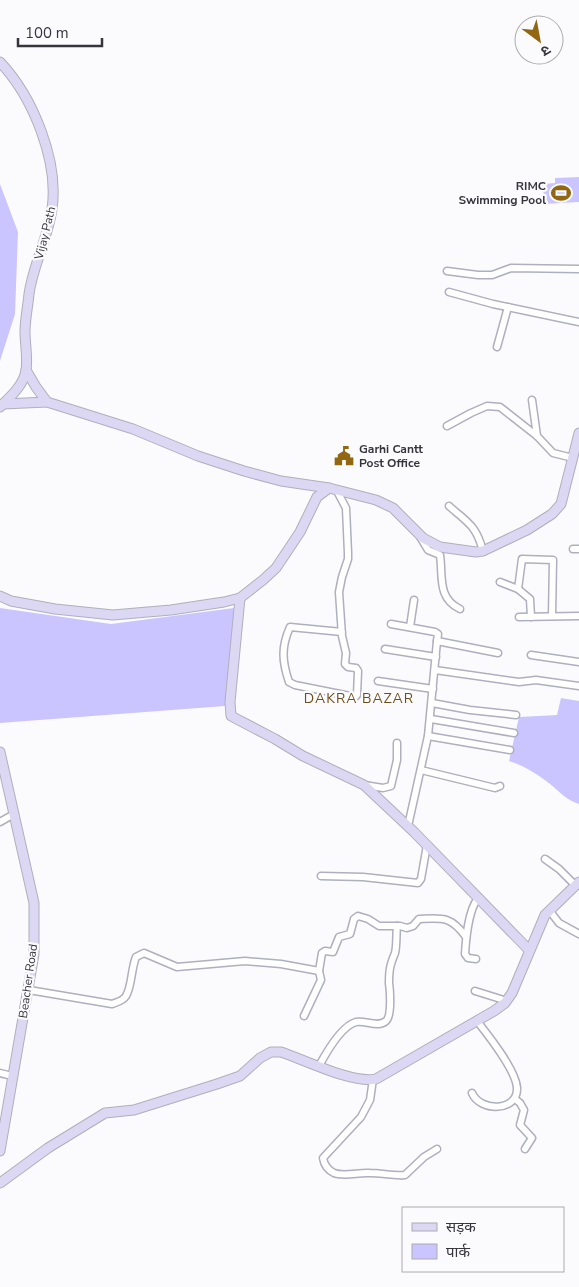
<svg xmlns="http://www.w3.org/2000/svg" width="579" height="1287" viewBox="0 0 579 1287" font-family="'Nunito Sans','Noto Sans Devanagari',sans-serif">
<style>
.green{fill:#cac5ff}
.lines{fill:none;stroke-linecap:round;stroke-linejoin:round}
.street-casing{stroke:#afafbd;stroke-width:9}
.secondary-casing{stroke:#afafbd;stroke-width:11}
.street{stroke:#fff;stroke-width:6}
.secondary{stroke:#dcd8f3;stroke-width:9}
.labels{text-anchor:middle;stroke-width:4.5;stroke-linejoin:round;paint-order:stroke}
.poi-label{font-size:12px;font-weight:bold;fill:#36353b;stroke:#fbfbfe;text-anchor:end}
.street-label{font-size:12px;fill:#36353b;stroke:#fbfbfe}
.neighbourhood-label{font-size:14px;letter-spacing:1px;fill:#6d4f19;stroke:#fbfbfe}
</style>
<rect width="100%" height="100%" fill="#fbfbfe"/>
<g class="green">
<path d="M579,177V202L544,204L543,184L555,183V178Z"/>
<path d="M0,184L18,232L15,314L0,361Z"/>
<path d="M0,608L111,624L234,608L225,706L0,723Z"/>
<path d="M561,698L579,701V804C566,800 560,792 550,784C537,774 525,766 509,761L519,717L557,715Z"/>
</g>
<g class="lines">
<defs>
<g id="street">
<path d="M447,271L478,275H492L511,268L579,269"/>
<path d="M449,292L493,304L579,322"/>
<path d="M497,347L508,307"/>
<path d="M532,400L537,436"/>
<path d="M447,426L471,413L487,406L500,407L537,436L553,453L573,458"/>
<path d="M337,491L346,508L348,553V559L342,577L339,592L342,636L346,653L345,664L348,667L356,668L358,671L357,695L355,697L295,685L289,682C282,661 281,647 290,627L342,632"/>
<path d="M449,506C468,523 476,525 483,551"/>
<path d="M419,535L428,550L440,555C443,576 437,598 460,609"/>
<path d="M573,549H579"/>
<path d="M500,582L518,589"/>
<path d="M519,617L579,616"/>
<path d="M531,617L530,599L518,589L522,559L553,560L552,616"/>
<path d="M391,624L435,632L438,634L437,641"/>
<path d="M410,627L414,600"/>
<path d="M385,649L436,657"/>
<path d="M531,655L579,662"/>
<path d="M435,670L519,682L536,680L579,686"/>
<path d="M378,681L433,689"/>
<path d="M432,703L470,710L516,715"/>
<path d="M431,719L514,733"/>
<path d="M428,736L510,750"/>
<path d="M421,770L495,788L500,786"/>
<path d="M364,785L383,788L391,786L397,760V743"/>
<path d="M0,822L14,814"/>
<path d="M408,826L428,736L437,641L498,653"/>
<path d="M545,859L559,869L575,885"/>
<path d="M321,876L363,877L418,883L421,879L427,845"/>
<path d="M549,910L559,923L579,934"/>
<path d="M476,959L468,958L465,954C466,938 468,911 478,898"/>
<path d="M29,990L112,1004C117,1002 123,1001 126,996C132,986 131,969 136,957L144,953L177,967L245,961L281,964L319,971L322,953L325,951L333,952L339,937L350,934L354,919L358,916L368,919L379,926H400L407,928L413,926L419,919C443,918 451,916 466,937"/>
<path d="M475,991L507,1001"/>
<path d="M304,1016L321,980L319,971"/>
<path d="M319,1066C326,1053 341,1026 356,1022C365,1020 378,1028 386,1021C392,1016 390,990 389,983C389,970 390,965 395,953C397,945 396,934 397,926"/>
<path d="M0,1073L12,1076"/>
<path d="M373,1079L370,1100L361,1117L323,1158C324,1164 328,1170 334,1173C344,1177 359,1172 370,1173C382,1173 393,1176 405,1175L424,1157L437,1149"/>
<path d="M472,1093C480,1112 518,1112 517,1088C516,1070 488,1035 477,1021"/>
<path d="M515,1099L520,1103L524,1110L520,1125L532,1138L525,1149"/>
</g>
<g id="secondary">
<path d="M0,62C33,97 59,161 52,209C48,238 33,265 29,294C28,306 25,319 25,332C25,344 28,358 26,370C24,385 10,397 0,407"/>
<path d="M26,370L36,387L47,402L133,429L198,456L244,471L281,481L329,488L376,500L393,508L423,538L440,547L476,552L483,551L527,530L552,514L561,504L579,433"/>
<path d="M3,404L47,402"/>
<path d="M0,596L11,601L55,609L113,615L171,610L224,602L240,598L263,580L276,568L300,532L317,497L329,488"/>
<path d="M240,598L230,702L231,716L275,739L303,756L364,785L414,832L529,950"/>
<path d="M0,752L34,903V954L0,1151"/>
<path d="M0,1183L48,1148L105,1113L134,1110L217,1084L240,1076L260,1058L271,1052H281C305,1060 353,1084 376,1079L494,1011L505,1003L512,993L545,915L579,882"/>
</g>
</defs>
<use href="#street" class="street-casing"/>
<use href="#secondary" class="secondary-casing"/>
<use href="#street" class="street"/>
<use href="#secondary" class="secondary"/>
</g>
<defs>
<symbol id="stadium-bare" viewBox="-9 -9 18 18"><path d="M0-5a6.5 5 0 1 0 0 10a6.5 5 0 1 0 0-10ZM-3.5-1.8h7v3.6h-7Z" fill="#926711" stroke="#fbfbfe" stroke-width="2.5" paint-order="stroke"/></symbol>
<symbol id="civic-bare" viewBox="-9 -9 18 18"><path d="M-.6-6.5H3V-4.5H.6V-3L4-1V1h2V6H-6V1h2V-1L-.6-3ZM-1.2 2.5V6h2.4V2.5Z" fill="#926711" stroke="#fbfbfe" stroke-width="2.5" paint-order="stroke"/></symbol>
</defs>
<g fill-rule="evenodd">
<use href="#stadium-bare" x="547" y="179" width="28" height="28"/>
<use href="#civic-bare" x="330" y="442" width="28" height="28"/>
</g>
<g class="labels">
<g class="poi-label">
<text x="546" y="190">RIMC<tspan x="546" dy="14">Swimming Pool</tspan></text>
<text x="359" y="453" text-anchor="start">Garhi Cantt<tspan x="359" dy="14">Post Office</tspan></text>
</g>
<g class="street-label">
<text transform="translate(45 233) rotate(-76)" y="4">Vijay Path</text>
<text transform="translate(28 981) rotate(-82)" y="4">Beacher Road</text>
</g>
<g class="neighbourhood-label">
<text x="359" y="703">DAKRA BAZAR</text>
</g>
</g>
<rect x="402" y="1207" width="162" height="65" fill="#fbfbfe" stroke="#acacb0"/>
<rect x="412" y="1223" width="25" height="8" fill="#dcd8f3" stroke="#acacb0"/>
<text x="446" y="1232" font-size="15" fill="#36353b">सड़क</text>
<rect x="412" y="1244" width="25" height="15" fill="#cac5ff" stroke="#acacb0"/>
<text x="446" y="1257" font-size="15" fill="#36353b">पार्क</text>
<g transform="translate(539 40) rotate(148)"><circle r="24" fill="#fbfbfe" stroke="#acacb0"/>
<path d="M0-4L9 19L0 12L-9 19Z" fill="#926711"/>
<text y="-8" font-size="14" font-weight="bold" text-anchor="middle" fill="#36353b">उ</text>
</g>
<path d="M18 38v8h84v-8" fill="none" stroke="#36353b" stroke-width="2.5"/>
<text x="25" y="38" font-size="15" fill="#36353b" stroke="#fbfbfe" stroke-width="4" paint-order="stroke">100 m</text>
</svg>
